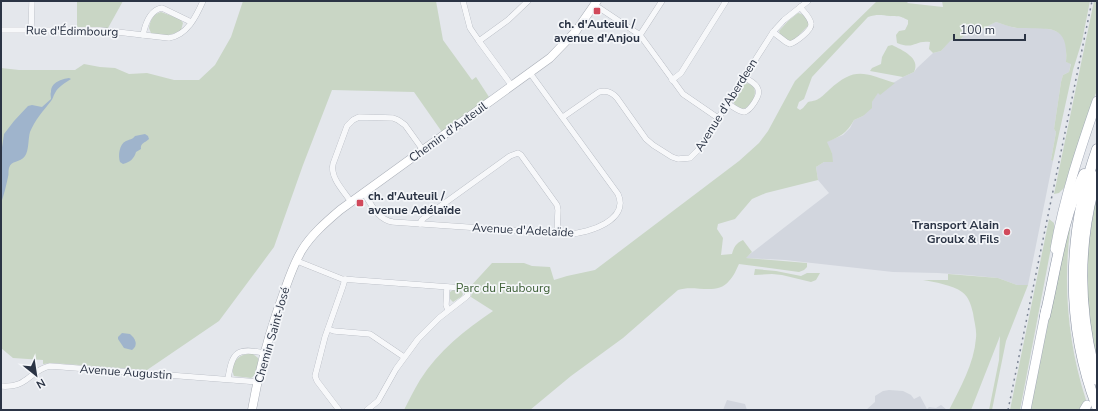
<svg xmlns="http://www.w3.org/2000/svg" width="1098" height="411" viewBox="0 0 1098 411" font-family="'Nunito Sans',sans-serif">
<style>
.built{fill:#d2d6de}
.green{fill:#c9d6c5}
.water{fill:#9fb4cc}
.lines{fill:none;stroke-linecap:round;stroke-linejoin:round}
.street-casing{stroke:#a9aeb7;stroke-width:6}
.secondary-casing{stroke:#a9aeb7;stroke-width:9}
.primary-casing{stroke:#a3abb8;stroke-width:10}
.highway-casing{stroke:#8b94a3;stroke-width:11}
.street{stroke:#f7f8fa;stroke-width:5.5}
.secondary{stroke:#fff;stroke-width:8}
.primary{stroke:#fff;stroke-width:9}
.highway{stroke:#fff;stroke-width:10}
.rail{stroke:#7d8696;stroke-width:1.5;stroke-dasharray:2 4;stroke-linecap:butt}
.poi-dot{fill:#d1495b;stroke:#f4f6f9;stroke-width:1.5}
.labels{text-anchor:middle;stroke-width:3.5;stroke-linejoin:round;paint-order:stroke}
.poi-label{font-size:12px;font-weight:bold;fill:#2b3445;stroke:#f4f6f9}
.street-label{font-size:12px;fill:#2b3445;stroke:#f4f6f9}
.park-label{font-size:12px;fill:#3f6138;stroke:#f4f6f9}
</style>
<rect width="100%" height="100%" fill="#e4e7ec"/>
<g class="built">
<path d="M996,22L1015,28H1044L1053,30L1062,34L1066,43V62L1071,63L1069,72L1063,75L1061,82L1054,129L1056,132L1051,160L1053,161L1028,285H1017L998,278L967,275L938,273L893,272L785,260L745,258L829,193L818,180L816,167L824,162L832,153L826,142L843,135L850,128L854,120L863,116L878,92L903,77L914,72L917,68L933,53L941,51L950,40L959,41L966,33L982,29Z"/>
<path d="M889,390L903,391L911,395L914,399L920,396L927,409L929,407L936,408L941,405L947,410H866L875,402V396L883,391Z"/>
<path d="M727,400L745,404L747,410H723Z"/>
</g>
<g class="green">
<path d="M77,1H123L108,28L77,27Z"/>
<path d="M243,1H436L443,40L472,80L476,77L489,97L442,132L414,92L332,90L303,165L274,247L219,321L147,370L52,363L43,364V360L13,358L1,348V68L19,70H75L84,64L100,67L115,68L129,74L147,73L174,80H199L215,65L231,37Z"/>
<path d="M877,1H909L907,3L943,7L942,1H1090L1082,41L1073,70L1053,161L1051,160L1056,132L1054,129L1061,82L1063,75L1069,72L1071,64L1066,62C1069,21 1047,30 1017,28C1010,27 1003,24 996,22L982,29L966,33L959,41L951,40L941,51L933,53L929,49L930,42C914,40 915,50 897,43L896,35L899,31L905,30L908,24V20C898,15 900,17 890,16C881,15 877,14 868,17L812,77L804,99L799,102L797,108L800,110L803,108L808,102C820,100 820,98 829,90C855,66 864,73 895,83L880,95L878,93L872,102V108L863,116L854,120C846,134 841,136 827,142L832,153L833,162H824L816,167L818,180L766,193L752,199L735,219L718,224L717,229L723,238L721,255L732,254C734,247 736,243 743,240L752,252L746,258L807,263V267L804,270L799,272L739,264C736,270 734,276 729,281C717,296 694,284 678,290L623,338L571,376L530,410H404C409,400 414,390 420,380C438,351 465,330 493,311L471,297L472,292L470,287L492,263H524L532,266L550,267L554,280L567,276L595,270L739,161L759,143L768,131L795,81Z"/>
<path d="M1094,1H1097V90L1064,188L1059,193L1054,194Z"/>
<path d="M161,12L180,19L183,23L181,30C172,36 161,37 151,33L149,28C150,21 153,14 161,12Z"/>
<path d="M798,13C804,14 808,20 809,25L794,40C788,43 780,37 779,31L788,21Z"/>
<path d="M892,45C902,50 921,58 914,72L903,77L870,71L872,68L881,64L882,57L888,46Z"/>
<path d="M745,83C763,84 753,108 742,109L735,105L733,101L742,86Z"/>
<path d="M1097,195V355C1094,351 1093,342 1092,335C1083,289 1087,241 1097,195Z"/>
<path d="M1049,219L1054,223V232L1020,410H1010Z"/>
<path d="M1068,229L1070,230C1063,287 1068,344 1086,400L1080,410H1029Z"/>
<path d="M755,269L776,271L801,276L807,273H820L816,280L811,282L782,275L772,274L754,275Z"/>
<path d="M948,274L998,278L1017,285H1028L1006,341L992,410H989L999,360L1000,336L971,410H949C960,388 974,364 976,338C977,330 974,321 973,313C971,305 969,297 962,292C953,285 934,282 923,280H948Z"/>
<path d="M453,290L461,291L463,294L462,296L453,302L450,299V292Z"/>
<path d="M248,354H253L258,358C259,364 257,375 251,378L234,376C229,365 237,355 248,354Z"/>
</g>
<g class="water">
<path d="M69,78L71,79C65,83 58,87 55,93C53,96 53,99 51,101C43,111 35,120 30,132C28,139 29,150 25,156C20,163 11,160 9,168C8,171 9,174 8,177C6,186 4,195 1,203V154L4,134L14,121L28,106L32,105L42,107L51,99C51,96 50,94 51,92C51,82 62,79 69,78Z"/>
<path d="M145,134L148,136L149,139C145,143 140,143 141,149L136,152C134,159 130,162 123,164L120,162C118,156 119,144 126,141C130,139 132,140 135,136Z"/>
<path d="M122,333L130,334C135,338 139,345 132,350L124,348L118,339V337Z"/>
</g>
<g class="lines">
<defs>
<g id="street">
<path d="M463,1L470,28L479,41L508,20L528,1"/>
<path d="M595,5L640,35L683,94L718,118"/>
<path d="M1,30H100L169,38C187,35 196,17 203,1"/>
<path d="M31,30L32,1"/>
<path d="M773,32L786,42L790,44C796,42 812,30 811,24C811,18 803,11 800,7"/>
<path d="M143,35C145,25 150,10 162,8L191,22"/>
<path d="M640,35L662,1"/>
<path d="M479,41L512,86"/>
<path d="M672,80L681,73L726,1"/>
<path d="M727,103C732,106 739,112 744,112C750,111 761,95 758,89C756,83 748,80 744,77"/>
<path d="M563,117L599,92C606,90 612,92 617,98L646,139L653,145L672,157L678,159L690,158L698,150L773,32L784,20L808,1"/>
<path d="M364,193C371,204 378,220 393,222L569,234C589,233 630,220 618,194L530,73"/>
<path d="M351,202C344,191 330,178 333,164L347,126L353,120L359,117L393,118L398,120L405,125L423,150"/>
<path d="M420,224L421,221L424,218L510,156L518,153L521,155L557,205L558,210L557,234"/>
<path d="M297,261L342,279L463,288L467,290L468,295L466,297L439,318L418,339L396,369L378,401L367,410"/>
<path d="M447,287L446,305L448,310"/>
<path d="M328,329L334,331L370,334L404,357"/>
<path d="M228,379C232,352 237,347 264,353"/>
<path d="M1,386C29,388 28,371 50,366L258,382"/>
<path d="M339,410L317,381L315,376L325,337L343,286L345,279"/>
</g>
<path id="secondary" d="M252,410C259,370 270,330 284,292C289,278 294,263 302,250C311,235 326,222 340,210L550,58L576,31L597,1"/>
<g id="primary">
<path d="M1055,249C1064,198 1080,150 1097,101"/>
<path d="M1026,410L1046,309"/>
<path d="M1084,410L1087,405"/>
</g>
<g id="highway">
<path d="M1097,149C1067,233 1065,323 1097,407"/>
<path d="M1097,176C1077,243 1078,312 1097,380"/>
<path d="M1045,316C1056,269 1062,218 1084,174"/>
</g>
</defs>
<use href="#street" class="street-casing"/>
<use href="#secondary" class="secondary-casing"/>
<use href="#primary" class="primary-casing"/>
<use href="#highway" class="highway-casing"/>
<use href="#street" class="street"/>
<use href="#secondary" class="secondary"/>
<use href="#primary" class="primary"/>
<use href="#highway" class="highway"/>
<path class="rail" d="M1008,410L1092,1"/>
</g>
<g class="poi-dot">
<rect x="593" y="7" width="8" height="8" rx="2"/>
<rect x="356" y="199" width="8" height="8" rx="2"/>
<circle cx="1007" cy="232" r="4"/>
</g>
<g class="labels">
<g class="poi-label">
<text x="597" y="28">ch. d'Auteuil /<tspan x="597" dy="14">avenue d'Anjou</tspan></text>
<text x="368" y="200" text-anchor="start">ch. d'Auteuil /<tspan x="368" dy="14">avenue Adélaïde</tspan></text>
<text x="999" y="229" text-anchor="end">Transport Alain<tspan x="999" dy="14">Groulx &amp; Fils</tspan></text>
</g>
<g class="street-label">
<text transform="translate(72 31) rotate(1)" y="4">Rue d'Édimbourg</text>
<text transform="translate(726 105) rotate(-58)" y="4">Avenue d'Aberdeen</text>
<text transform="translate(448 132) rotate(-36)" y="4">Chemin d'Auteuil</text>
<text transform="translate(523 230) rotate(3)" y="4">Avenue d'Adelaïde</text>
<text transform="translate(272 335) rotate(-74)" y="4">Chemin Saint-José</text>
<text transform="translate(126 372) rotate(4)" y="4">Avenue Augustin</text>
</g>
<g class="park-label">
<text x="503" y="292">Parc du Faubourg</text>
</g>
</g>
<rect width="1098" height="411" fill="none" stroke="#2b3445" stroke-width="4"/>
<g transform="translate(36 375) rotate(150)" stroke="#f4f6f9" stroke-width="3" paint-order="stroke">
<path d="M0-3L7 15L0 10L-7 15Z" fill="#2b3445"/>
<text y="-6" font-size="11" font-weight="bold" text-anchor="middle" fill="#2b3445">N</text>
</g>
<path d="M954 34v6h71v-6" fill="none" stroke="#2b3445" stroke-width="2"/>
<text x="960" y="34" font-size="12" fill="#2b3445" stroke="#f4f6f9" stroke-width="3" paint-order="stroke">100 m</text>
</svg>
